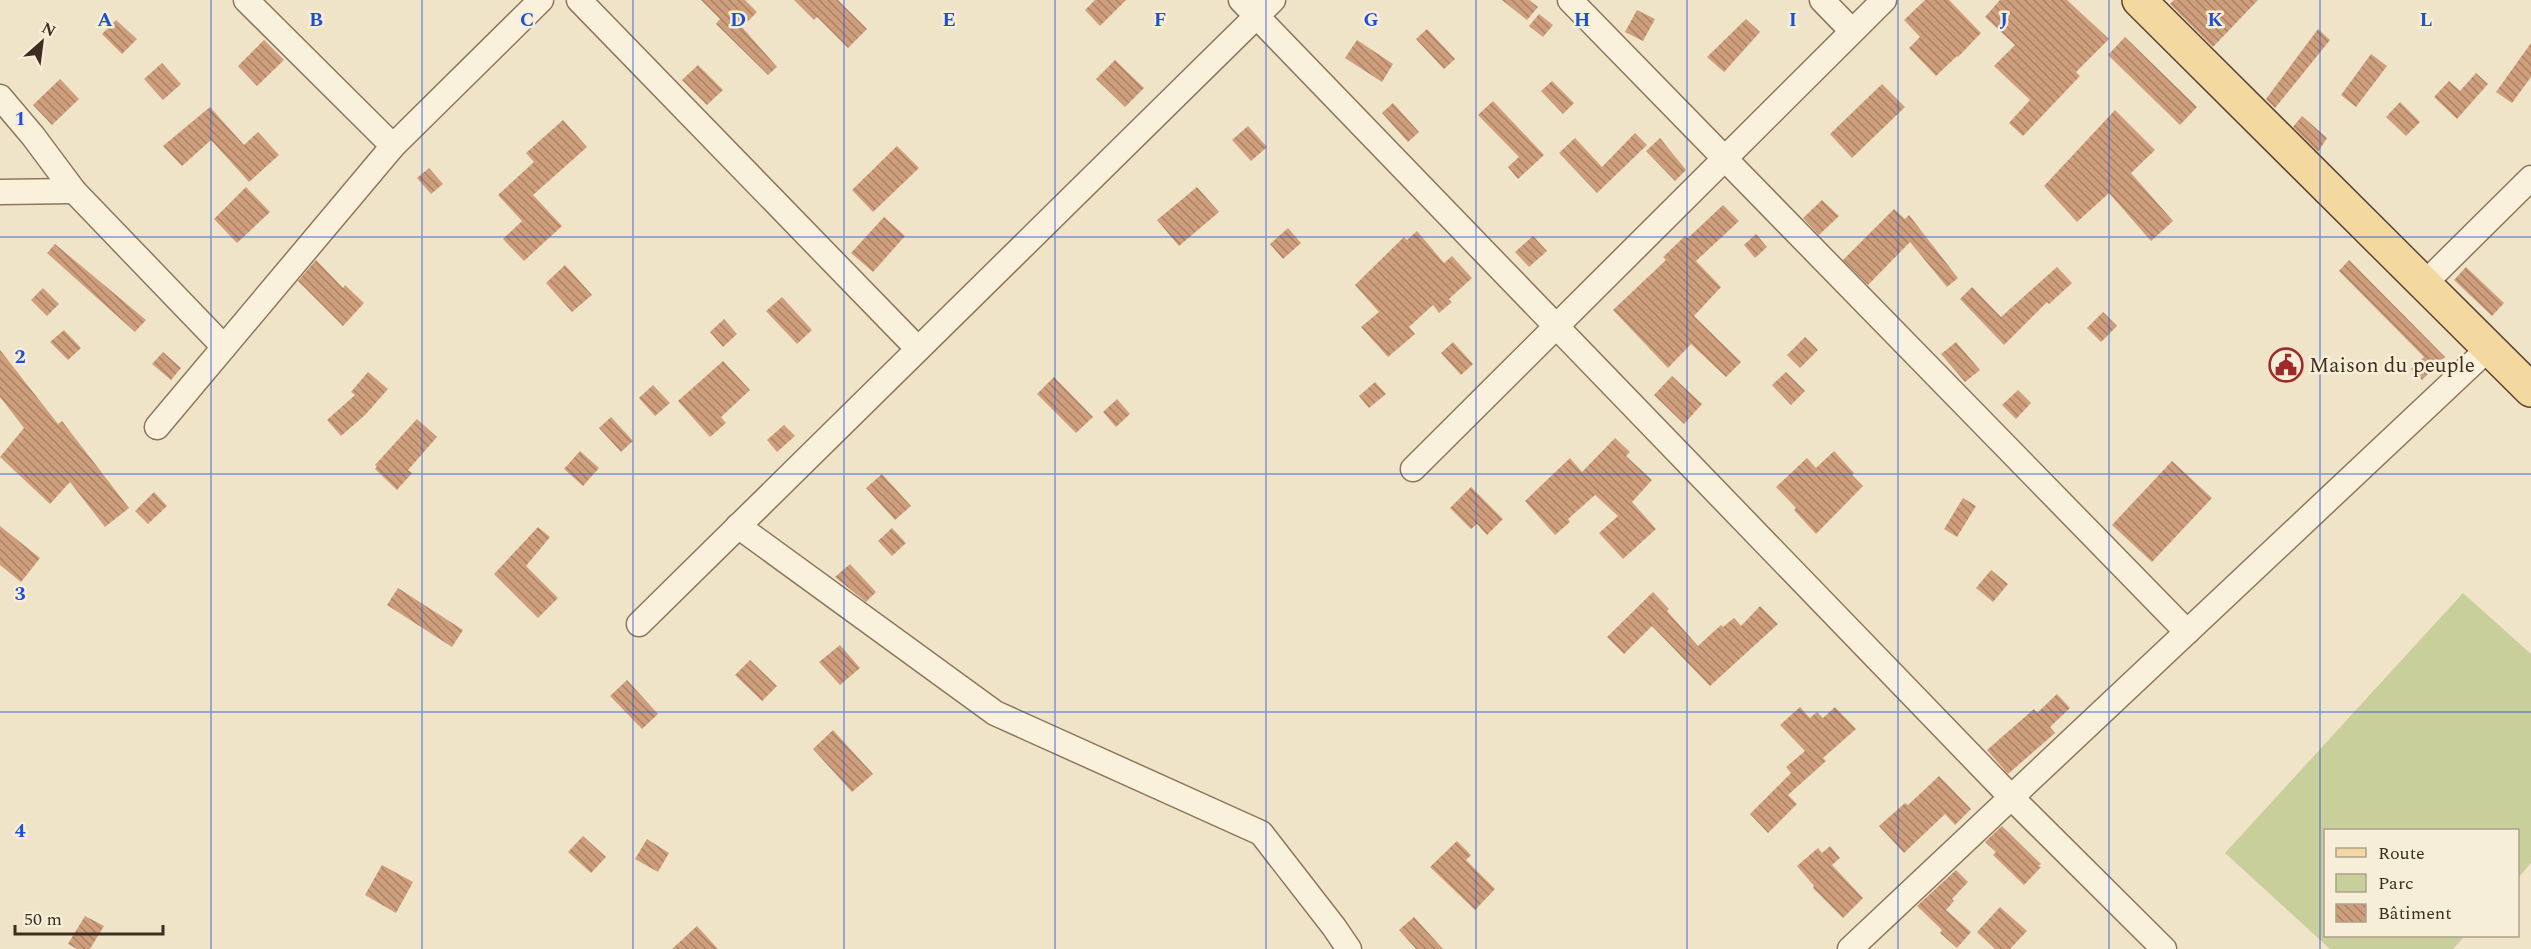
<svg xmlns="http://www.w3.org/2000/svg" width="2531" height="949" viewBox="0 0 2531 949" font-family="Spectral,serif">
<style>
.park{fill:#c9cf9b}
.building{fill:url(#building-back-hatch)}
.lines{fill:none;stroke-linecap:round;stroke-linejoin:round}
.street-casing{stroke:#8d765c;stroke-width:27}
.primary-casing{stroke:#5b4430;stroke-width:36}
.street{stroke:#faf1dc;stroke-width:24}
.primary{stroke:#f3d9a0;stroke-width:33}
.grid{fill:none;stroke:#1d4ed8;stroke-width:1.5;stroke-opacity:0.55}
.labels{text-anchor:middle;stroke-width:5;stroke-linejoin:round;paint-order:stroke}
.poi-label{font-size:21px;fill:#3d2e20;stroke:#f7eed8;text-anchor:start}
.grid-label{font-size:20px;text-anchor:middle;font-weight:bold;fill:#1d4ed8;stroke:#f7eed8;stroke-width:5;stroke-linejoin:round;paint-order:stroke}
</style>
<defs>
<pattern id="building-back-hatch" width="6" height="6" patternUnits="userSpaceOnUse" patternTransform="scale(1.5)"><rect width="6" height="6" fill="#cf9f7d"/><path d="M-1 5l2 2M0 0l6 6M5-1l2 2" fill="none" stroke="#a98266"/></pattern>
</defs>
<rect width="100%" height="100%" fill="#f0e4c8"/>
<path class="park" d="M2463,593L2531,654V863L2518,878V830H2326V936H2465L2453,949H2330L2225,853Z"/>
<g class="building">
<path d="M701,0H745L757,12L742,27L777,67L768,75L716,24L720,19Z"/>
<path d="M794,0H838L867,29L848,48L817,17L814,20Z"/>
<path d="M1095,0H1126L1100,26L1085,10Z"/>
<path d="M1502,0H1529L1538,7L1527,20Z"/>
<path d="M1925,0H1949L1981,33L1958,57L1957,56L1936,76L1909,48L1920,37L1904,20Z"/>
<path d="M2000,0H2067L2109,39L2076,72L2080,76L2023,136L2009,123L2030,100L1994,66L2015,45L1985,17Z"/>
<path d="M2174,0H2258L2213,47L2170,4Z"/>
<path d="M1637,10L1655,19L1643,41L1625,32Z"/>
<path d="M1539,14L1553,25L1543,37L1529,26Z"/>
<path d="M1746,19L1760,32L1724,72L1707,57Z"/>
<path d="M116,20L137,39L122,54L102,34Z"/>
<path d="M1427,29L1455,59L1444,69L1416,39Z"/>
<path d="M2318,29L2330,40L2275,108L2266,99Z"/>
<path d="M2125,37L2197,107L2180,125L2108,55Z"/>
<path d="M264,40L284,60L257,86L238,66Z"/>
<path d="M1357,40L1393,64L1382,82L1345,58Z"/>
<path d="M2531,43V77L2512,103L2496,92Z"/>
<path d="M2371,54L2387,66L2356,107L2341,95Z"/>
<path d="M1115,60L1144,88L1125,107L1096,79Z"/>
<path d="M162,63L181,84L163,100L144,79Z"/>
<path d="M698,65L723,90L707,105L682,80Z"/>
<path d="M2476,73L2488,84L2457,119L2434,97L2449,81L2460,91Z"/>
<path d="M60,79L79,99L52,125L33,105Z"/>
<path d="M1552,81L1574,103L1563,114L1541,91Z"/>
<path d="M1882,84L1905,107L1852,158L1830,134Z"/>
<path d="M1493,101L1544,155L1518,179L1508,167L1519,157L1478,115Z"/>
<path d="M2400,102L2420,122L2406,136L2386,117Z"/>
<path d="M1393,103L1419,132L1408,142L1382,113Z"/>
<path d="M210,107L244,145L258,132L279,155L249,182L211,140L182,166L163,146Z"/>
<path d="M2115,110L2155,150L2131,173L2173,221L2151,241L2109,193L2077,222L2044,186Z"/>
<path d="M2302,116L2327,138L2318,152L2293,127Z"/>
<path d="M563,120L587,147L533,195L562,226L524,261L503,239L522,221L498,195L534,162L526,153Z"/>
<path d="M1248,126L1267,147L1251,161L1232,140Z"/>
<path d="M1635,133L1647,145L1597,193L1559,153L1575,138L1602,167Z"/>
<path d="M1660,138L1686,170L1675,181L1646,151Z"/>
<path d="M897,146L919,168L873,212L852,190Z"/>
<path d="M429,168L443,184L431,194L417,178Z"/>
<path d="M246,187L270,212L237,243L214,219Z"/>
<path d="M1197,187L1219,212L1179,246L1157,220Z"/>
<path d="M1822,200L1839,216L1819,235L1803,218Z"/>
<path d="M1723,205L1739,221L1696,261L1721,287L1694,316L1741,362L1726,377L1691,344L1668,368L1613,310L1666,260L1663,257L1685,236L1688,238Z"/>
<path d="M1894,209L1905,219L1909,215L1958,278L1947,287L1910,242L1868,285L1843,260Z"/>
<path d="M884,217L905,236L873,272L851,253Z"/>
<path d="M1288,228L1301,243L1283,259L1270,244Z"/>
<path d="M1417,231L1444,263L1452,256L1472,278L1449,299L1452,302L1439,313L1433,305L1409,327L1415,334L1388,357L1361,327L1379,312L1355,285L1404,237L1407,240Z"/>
<path d="M1756,234L1767,247L1755,258L1744,245Z"/>
<path d="M1533,236L1547,251L1529,267L1515,252Z"/>
<path d="M55,244L146,320L135,332L47,253Z"/>
<path d="M316,260L343,288L345,285L364,303L343,326L298,281Z"/>
<path d="M2349,260L2445,357L2422,380L2411,369L2424,357L2339,271Z"/>
<path d="M565,265L592,295L572,312L546,283Z"/>
<path d="M2057,267L2072,283L2049,304L2047,302L2004,345L1960,299L1972,287L2001,317Z"/>
<path d="M2466,267L2504,303L2492,316L2454,280Z"/>
<path d="M43,288L59,304L47,316L31,300Z"/>
<path d="M782,297L812,330L797,344L766,311Z"/>
<path d="M2103,312L2117,326L2101,342L2087,328Z"/>
<path d="M724,319L737,334L723,347L710,332Z"/>
<path d="M64,330L81,348L68,360L50,342Z"/>
<path d="M1805,337L1818,350L1800,368L1787,355Z"/>
<path d="M1453,342L1473,364L1461,375L1441,353Z"/>
<path d="M1956,342L1980,370L1965,382L1941,354Z"/>
<path d="M0,350L58,424L62,421L129,508L105,527L70,482L50,504L0,457L24,428L0,397Z"/>
<path d="M163,352L181,368L171,380L152,364Z"/>
<path d="M723,361L750,390L721,417L726,423L710,437L678,401Z"/>
<path d="M368,372L388,389L365,415L341,436L327,420L355,395L351,392Z"/>
<path d="M1786,372L1805,391L1791,405L1772,385Z"/>
<path d="M1672,376L1702,404L1684,424L1654,395Z"/>
<path d="M1054,377L1093,417L1076,433L1037,394Z"/>
<path d="M1375,382L1386,394L1369,408L1359,396Z"/>
<path d="M653,385L670,403L655,416L639,398Z"/>
<path d="M2018,390L2031,403L2016,419L2002,405Z"/>
<path d="M1117,399L1130,414L1116,427L1103,412Z"/>
<path d="M611,417L633,441L621,452L599,428Z"/>
<path d="M417,419L437,437L408,470L412,473L397,490L375,469L377,466L375,465Z"/>
<path d="M784,425L795,436L777,452L767,440Z"/>
<path d="M1615,438L1630,452L1626,456L1652,480L1632,502L1656,529L1623,559L1599,533L1618,516L1595,495L1568,519L1570,522L1555,535L1525,501L1570,458L1582,472Z"/>
<path d="M580,451L599,468L583,486L564,469Z"/>
<path d="M1834,451L1854,473L1852,475L1863,486L1816,534L1794,510L1796,508L1776,487L1807,458L1816,468Z"/>
<path d="M2172,461L2212,498L2152,562L2112,525Z"/>
<path d="M882,474L911,506L895,520L866,488Z"/>
<path d="M1471,487L1503,519L1487,535L1477,524L1471,529L1450,508Z"/>
<path d="M154,492L167,506L148,524L135,511Z"/>
<path d="M1963,498L1976,506L1957,537L1944,529Z"/>
<path d="M0,526L40,558L21,582L0,565Z"/>
<path d="M538,527L550,537L526,566L558,598L538,618L494,574Z"/>
<path d="M892,528L906,543L892,556L878,541Z"/>
<path d="M850,564L876,592L866,602L835,577Z"/>
<path d="M1991,570L2008,584L1993,602L1976,588Z"/>
<path d="M398,588L463,630L452,647L387,605Z"/>
<path d="M1653,592L1669,609L1667,611L1698,646L1721,625L1723,627L1734,618L1741,626L1760,606L1778,624L1710,686L1652,626L1624,654L1607,637Z"/>
<path d="M840,645L860,668L840,685L819,662Z"/>
<path d="M750,660L777,686L762,701L735,675Z"/>
<path d="M627,680L658,714L642,729L610,696Z"/>
<path d="M2057,694L2070,708L2050,727L2055,733L2008,774L1987,750L2034,709L2037,713Z"/>
<path d="M1800,707L1810,718L1817,712L1823,718L1835,707L1856,729L1823,758L1826,761L1788,795L1797,804L1768,833L1750,814L1791,773L1786,767L1805,751L1780,725Z"/>
<path d="M833,730L873,774L852,792L813,749Z"/>
<path d="M1939,776L1971,809L1955,825L1945,814L1904,853L1879,826L1905,803L1908,805Z"/>
<path d="M2002,826L2041,864L2038,866L2041,867L2024,885L1993,855L1996,852L1985,842Z"/>
<path d="M583,836L606,857L591,873L568,852Z"/>
<path d="M647,839L669,853L658,872L635,859Z"/>
<path d="M1457,841L1471,855L1466,860L1495,889L1475,910L1430,867Z"/>
<path d="M1830,846L1840,858L1832,865L1863,898L1843,918L1813,888L1814,886L1797,866L1818,848L1822,853Z"/>
<path d="M382,865L413,882L396,913L365,895Z"/>
<path d="M1956,870L1968,882L1952,899L1954,901L1946,910L1971,932L1957,948L1940,933L1942,930L1917,906Z"/>
<path d="M2000,907L2027,931L2010,949H1995L1977,932Z"/>
<path d="M85,916L104,926L90,949H77L68,944Z"/>
<path d="M1414,917L1443,949H1416L1399,930Z"/>
<path d="M697,926L718,949H672Z"/>
</g>
<g class="lines">
<defs>
<g id="street">
<path d="M246,0L393,146"/>
<path d="M579,0L918,349"/>
<path d="M1241,0L2011,797L2164,949"/>
<path d="M1570,0L2187,632"/>
<path d="M1822,0L1852,31"/>
<path d="M0,97L33,136L74,191L224,347"/>
<path d="M0,192L74,191"/>
<path d="M2424,284L2531,178"/>
<path d="M157,427L393,146L541,0"/>
<path d="M1413,469L1884,0"/>
<path d="M738,526L995,713L1261,833L1334,927L1349,949"/>
<path d="M639,624L1273,0"/>
<path d="M1850,949L2489,348"/>
</g>
<path id="primary" d="M2139,0L2531,390"/>
</defs>
<use href="#street" class="street-casing"/>
<use href="#primary" class="primary-casing"/>
<use href="#street" class="street"/>
<use href="#primary" class="primary"/>
</g>
<path class="grid" d="M211,0V949M422,0V949M633,0V949M844,0V949M1055,0V949M1266,0V949M1476,0V949M1687,0V949M1898,0V949M2109,0V949M2320,0V949M0,237H2531M0,474H2531M0,712H2531"/>
<defs>
<symbol id="civic-ring" viewBox="-11 -11 22 22"><circle r="9.5" fill="#f7eed8" stroke="#9e2a2b" stroke-width="1.5"/><path d="M-.6-6.5H3V-4.5H.6V-3L4-1V1h2V6H-6V1h2V-1L-.6-3ZM-1.2 2.5V6h2.4V2.5Z" fill="#9e2a2b"/></symbol>
</defs>
<g fill-rule="evenodd">
<use href="#civic-ring" x="2267" y="346" width="38" height="38"/>
</g>
<g class="labels">
<g class="poi-label">
<text x="2309" y="372">Maison du peuple</text>
</g>
</g>
<g class="grid-label">
<text x="105" y="26">A</text>
<text x="316" y="26">B</text>
<text x="527" y="26">C</text>
<text x="738" y="26">D</text>
<text x="949" y="26">E</text>
<text x="1160" y="26">F</text>
<text x="1371" y="26">G</text>
<text x="1582" y="26">H</text>
<text x="1793" y="26">I</text>
<text x="2004" y="26">J</text>
<text x="2215" y="26">K</text>
<text x="2426" y="26">L</text>
<text x="20" y="125">1</text>
<text x="20" y="363">2</text>
<text x="20" y="600">3</text>
<text x="20" y="837">4</text>
</g>
<rect x="2324" y="829" width="195" height="108" fill="#f7eed8" stroke="#ada18e" stroke-width="1.5"/>
<rect x="2336" y="848" width="30" height="9" fill="#f3d9a0" stroke="#ada18e" stroke-width="1.5"/>
<text x="2378" y="859" font-size="18" fill="#3d2e20">Route</text>
<rect x="2336" y="874" width="30" height="18" fill="#c9cf9b" stroke="#ada18e" stroke-width="1.5"/>
<text x="2378" y="889" font-size="18" fill="#3d2e20">Parc</text>
<rect x="2336" y="904" width="30" height="18" fill="url(#building-back-hatch)" stroke="#ada18e" stroke-width="1.5"/>
<text x="2378" y="919" font-size="18" fill="#3d2e20">Bâtiment</text>
<g transform="translate(42 42) rotate(28)" stroke="#f7eed8" stroke-width="4.5" paint-order="stroke">
<path d="M0-4.5L10 22L0 15L-10 22Z" fill="#3d2e20"/>
<text y="-9" font-size="16" font-weight="bold" text-anchor="middle" fill="#3d2e20">N</text>
</g>
<path d="M15 925v9h148v-9" fill="none" stroke="#3d2e20" stroke-width="3"/>
<text x="24" y="925" font-size="18" fill="#3d2e20" stroke="#f7eed8" stroke-width="4.5" paint-order="stroke">50 m</text>
</svg>
